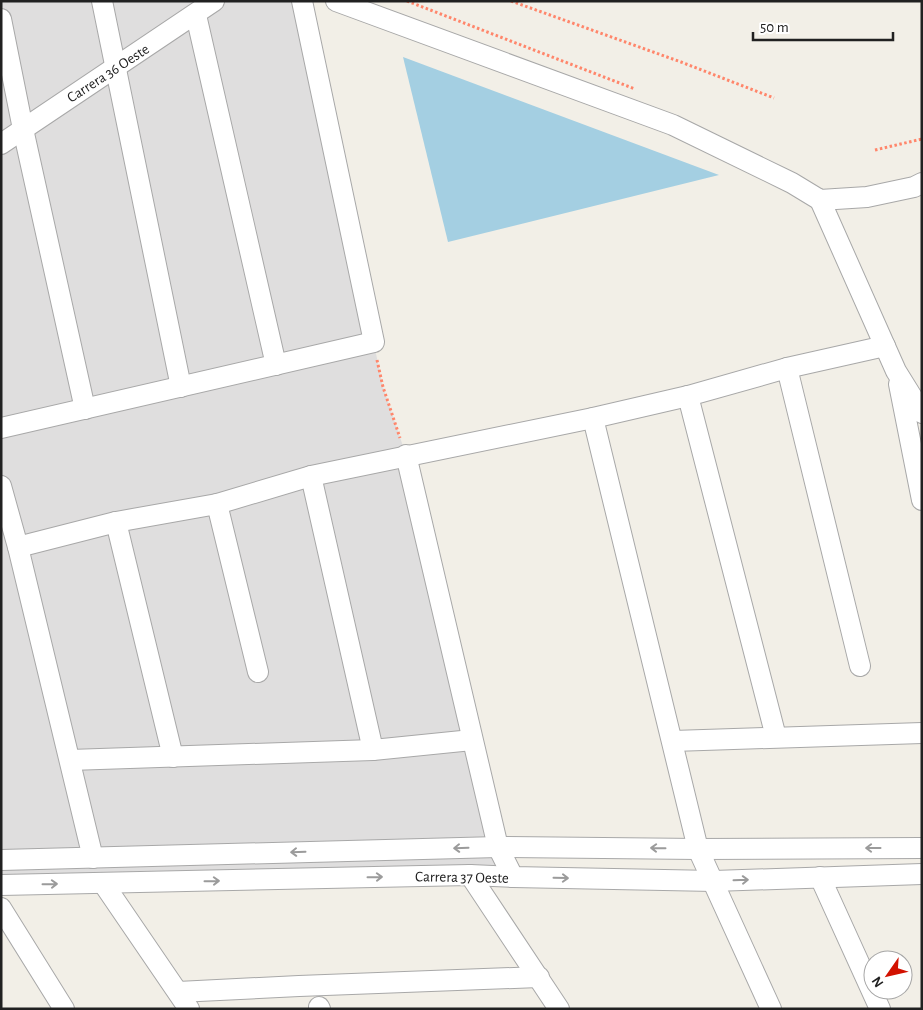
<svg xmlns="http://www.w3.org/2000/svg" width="923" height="1010" viewBox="0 0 923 1010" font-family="'Alegreya Sans',sans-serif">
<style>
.residential{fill:#dfdede}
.water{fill:#a4cfe2}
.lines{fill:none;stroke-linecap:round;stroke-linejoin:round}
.street-casing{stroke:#a8a8a8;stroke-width:22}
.path{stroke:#ff866b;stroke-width:3;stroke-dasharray:2.5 2.5;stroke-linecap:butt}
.street{stroke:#fff;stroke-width:20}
.oneway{stroke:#9b9b9b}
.labels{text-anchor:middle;stroke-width:4;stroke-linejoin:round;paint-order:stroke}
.street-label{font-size:15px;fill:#212121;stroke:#fff}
</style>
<rect width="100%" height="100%" fill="#f2efe7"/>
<path class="residential" d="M1,1H302L383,387L406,455L513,877L1,885Z"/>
<path class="water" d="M403,57L719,175L448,242Z"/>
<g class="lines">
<defs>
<g id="street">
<path d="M102,1L181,387"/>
<path d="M336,1L673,125L792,183L820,200L867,197L914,187L922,183"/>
<path d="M196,15L276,365"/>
<path d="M1,19L23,129L85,409"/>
<path d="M1,144L214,1"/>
<path d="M820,200L896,371L922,413"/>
<path d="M787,368L860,666"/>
<path d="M899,384L922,500"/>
<path d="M688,396L776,737"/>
<path d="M593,418L698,849L771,1009"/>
<path d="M1,428L374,342L302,1"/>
<path d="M406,455L498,847L513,877"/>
<path d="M311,476L373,750"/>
<path d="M1,486L18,547L93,858"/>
<path d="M217,504L258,672"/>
<path d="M116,522L173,757"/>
<path d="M18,547L116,522L217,504L311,476L593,418L688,396L787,368L885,346"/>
<path d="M673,741L922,733"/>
<path d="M70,760L373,750L472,740"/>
<path d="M1,860L498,847L698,849L922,848"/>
<path d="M470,875L559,1009"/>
<path d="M820,877L880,1009"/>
<path d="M103,883L189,1009"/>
<path d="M1,885L470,875L513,877L714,881L922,874"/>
<path d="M1,908L64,1009"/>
<path d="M178,992L299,986L539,977"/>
<path d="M319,1007L320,1009"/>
</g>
</defs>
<use href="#street" class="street-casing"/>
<g class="path">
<path d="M407,1L635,89"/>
<path d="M511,1L681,62L774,98"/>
<path d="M875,150L922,139"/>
<path d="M377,360L383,387L400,438"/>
</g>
<use href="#street" class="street"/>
</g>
<defs><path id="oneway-shaft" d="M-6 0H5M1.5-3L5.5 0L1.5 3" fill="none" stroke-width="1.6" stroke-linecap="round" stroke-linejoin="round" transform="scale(1.25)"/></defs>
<g class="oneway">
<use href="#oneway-shaft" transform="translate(461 848) rotate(178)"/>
<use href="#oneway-shaft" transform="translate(658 848) rotate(-179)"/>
<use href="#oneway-shaft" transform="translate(873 848) rotate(180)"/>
<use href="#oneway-shaft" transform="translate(298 852) rotate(178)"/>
<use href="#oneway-shaft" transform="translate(375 877) rotate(-1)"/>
<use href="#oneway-shaft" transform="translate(561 878) rotate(1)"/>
<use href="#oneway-shaft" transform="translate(741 880) rotate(-2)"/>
<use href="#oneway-shaft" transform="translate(212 881) rotate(-1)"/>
<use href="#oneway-shaft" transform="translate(50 884) rotate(-1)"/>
</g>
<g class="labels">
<g class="street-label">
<text transform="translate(108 73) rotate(-33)" y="5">Carrera 36 Oeste</text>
<text transform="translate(462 877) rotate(1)" y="5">Carrera 37 Oeste</text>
</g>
</g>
<rect width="923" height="1010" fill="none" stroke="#212121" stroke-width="5"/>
<g transform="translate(888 975) rotate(236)"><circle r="24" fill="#ffffff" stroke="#a6a6a6"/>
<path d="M0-4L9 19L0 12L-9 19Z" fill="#d21100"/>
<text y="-8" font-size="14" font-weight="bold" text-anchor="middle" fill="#212121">N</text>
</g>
<path d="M753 32v8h140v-8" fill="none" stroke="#212121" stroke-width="2.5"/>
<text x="760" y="32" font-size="15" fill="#212121" stroke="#ffffff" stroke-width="4" paint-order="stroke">50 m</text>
</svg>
